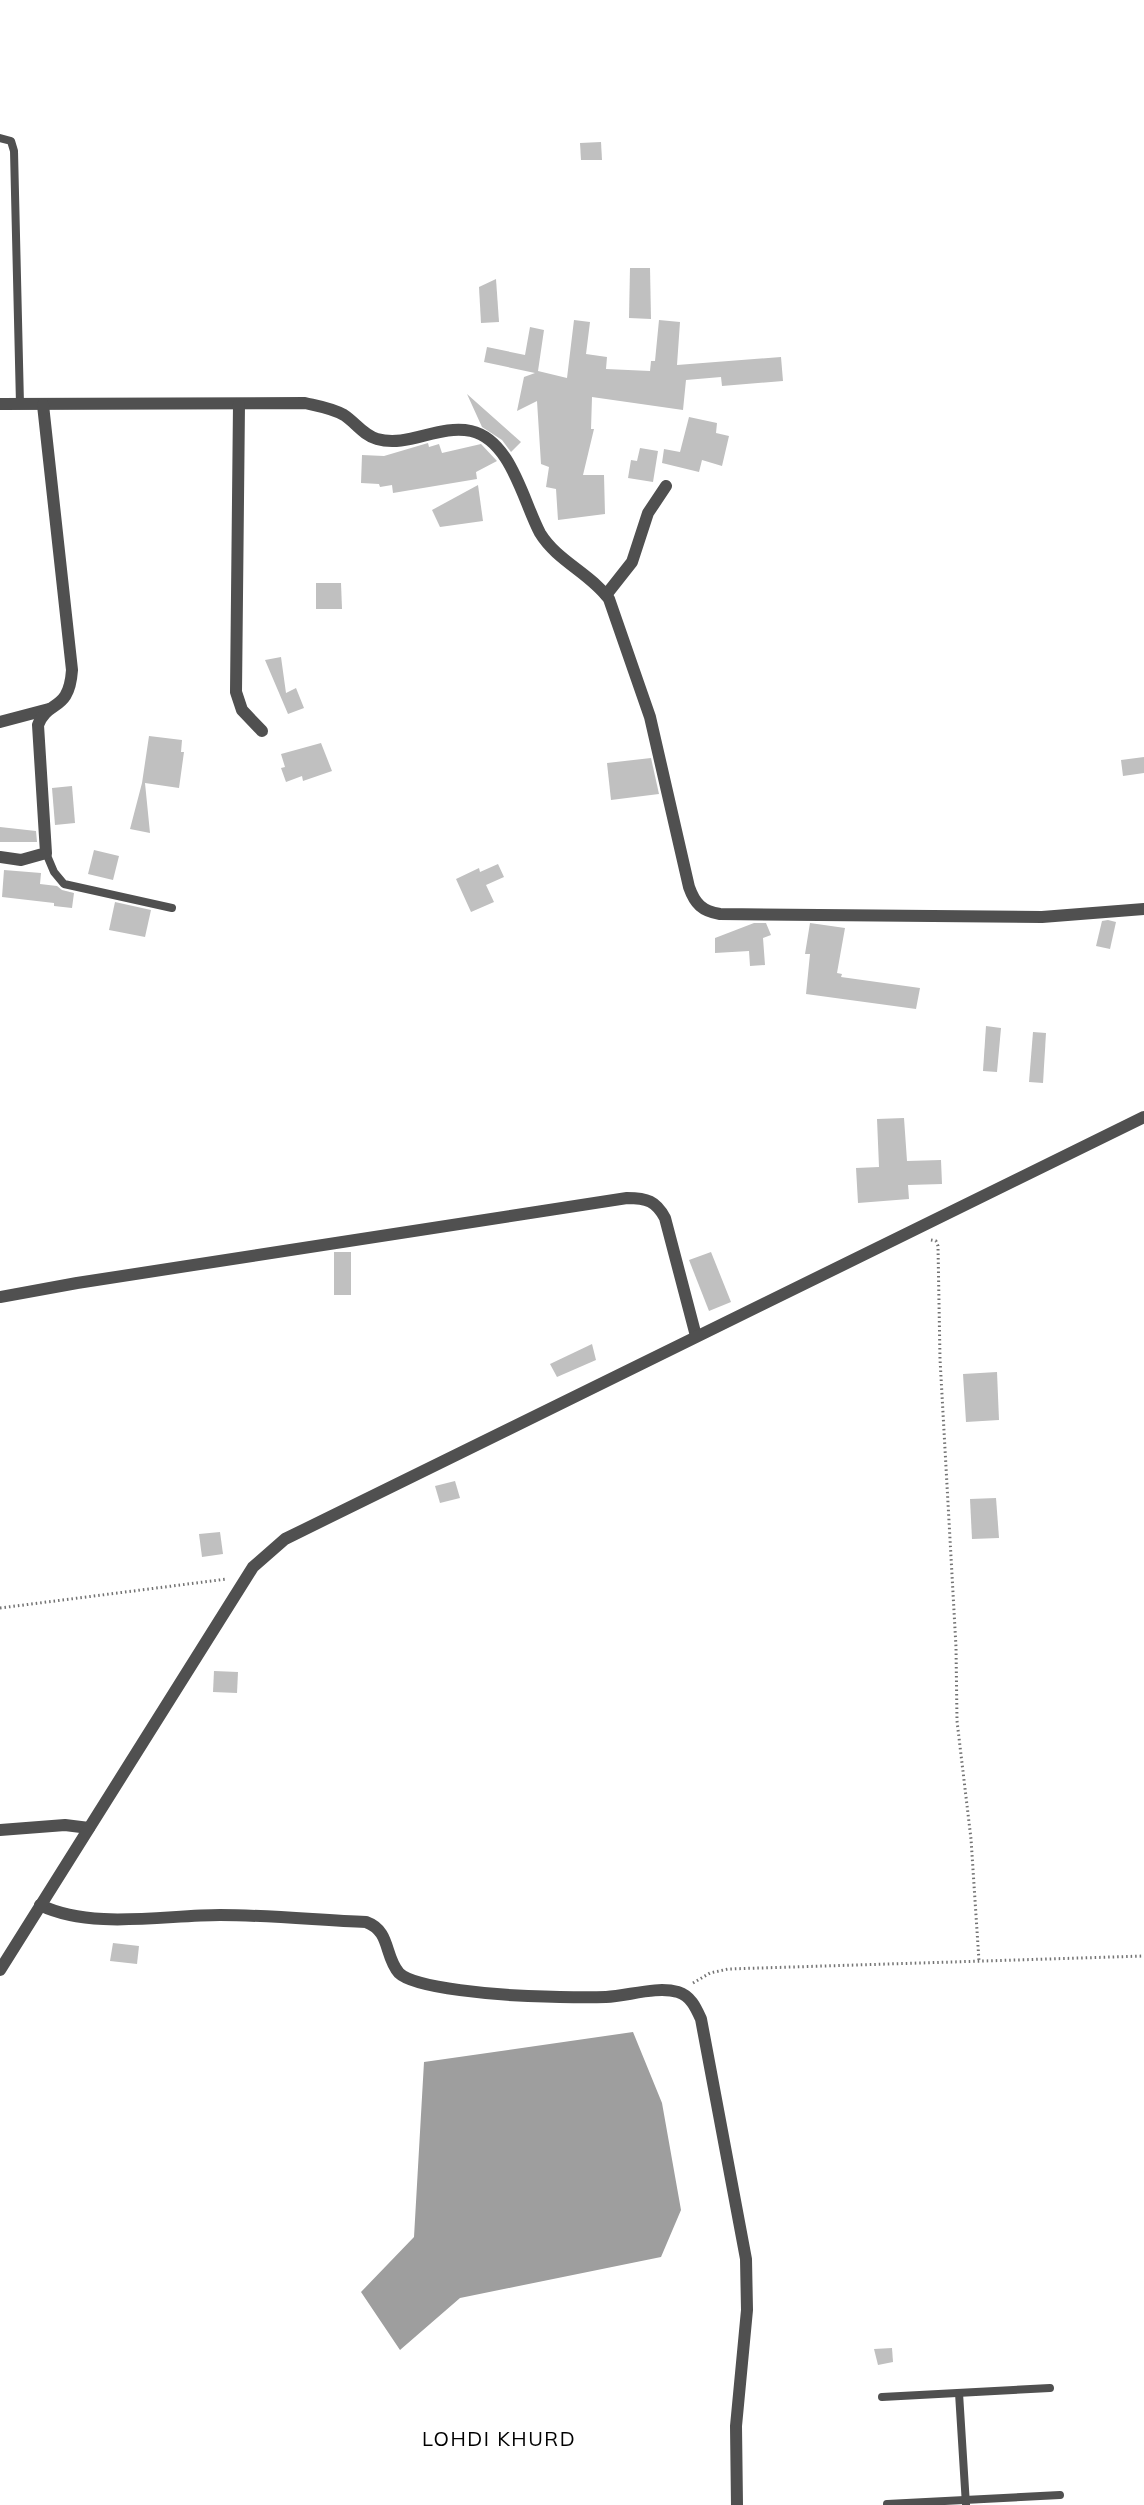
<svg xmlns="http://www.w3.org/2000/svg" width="1144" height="2505" viewBox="0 0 1144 2505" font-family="Mulish,sans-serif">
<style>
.water{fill:#9e9e9e}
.building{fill:#c0c0c0}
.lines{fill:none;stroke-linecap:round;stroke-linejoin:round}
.path{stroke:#727272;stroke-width:3;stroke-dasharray:1.5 3;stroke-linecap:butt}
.service{stroke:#505050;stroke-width:8}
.minor{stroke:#505050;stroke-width:12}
.labels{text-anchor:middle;stroke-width:6;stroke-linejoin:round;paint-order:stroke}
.quarter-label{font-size:20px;letter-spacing:1.5px;fill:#000;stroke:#fff}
</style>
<rect width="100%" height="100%" fill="#fff"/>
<path class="water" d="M633,2032L662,2103L681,2210L661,2257L460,2298L400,2350L361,2292L414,2237L424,2062Z"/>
<g class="building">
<path d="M601,142L602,160H581L580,143Z"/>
<path d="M630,268H650L651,319L629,318Z"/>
<path d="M496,279L499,322L481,323L479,287Z"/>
<path d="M574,320L590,322L586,354L607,357L606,369L650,371L651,361H655L659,320L680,322L677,365L781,357L783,381L722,386L721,377L686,380L683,410L592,397L591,429H594L583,475H604L605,514L558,520L556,489L546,487L549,467L541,464L537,401L517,411L524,377L535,373L484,362L487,347L525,355L530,327L544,330L538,371L567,378Z"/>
<path d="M467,394L521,442L511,452L502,440L482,427Z"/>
<path d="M689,417L717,423L716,433L729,436L722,466L702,460L699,472L662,463L664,449L680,452Z"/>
<path d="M428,443L429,447L439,444L442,453L481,444L497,461L476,472L477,479L393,493L392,485L380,487L379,484L361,483L362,455L384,456Z"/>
<path d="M640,448L658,451L653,482L628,478L631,460L637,461Z"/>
<path d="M478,485L483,521L440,527L432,510Z"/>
<path d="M316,583H341L342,609H316Z"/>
<path d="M281,657L286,693L296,688L304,708L288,714L265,660Z"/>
<path d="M149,736L182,740L181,752H184L179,788L145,783L150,833L130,829L142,783Z"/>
<path d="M321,743L332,771L303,781L302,776L286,782L281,768L285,767L281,754Z"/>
<path d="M1144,757V773L1123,776L1121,760Z"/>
<path d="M651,758L659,794L611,800L607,763Z"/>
<path d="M72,786L75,823L55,825L52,788Z"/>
<path d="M0,827L36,831L37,842H0Z"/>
<path d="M94,850L119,856L113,880L88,874Z"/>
<path d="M498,864L504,877L486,885L494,902L471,912L456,879L479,868L480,872Z"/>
<path d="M4,870L41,873L40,884L57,886L62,890L74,893L72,908L54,906V903L2,897Z"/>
<path d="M115,902L151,910L145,937L109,930Z"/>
<path d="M1108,920L1116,922L1110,949L1096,946L1102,921Z"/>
<path d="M754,923H766L771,935L763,938L765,965L750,966L749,951L715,953V938Z"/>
<path d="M810,923L845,928L837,973L842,974L841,977L920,988L916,1009L806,994L810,954H805Z"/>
<path d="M986,1026L1001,1028L997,1072L983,1071Z"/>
<path d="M1033,1032L1046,1033L1043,1083L1029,1082Z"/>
<path d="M904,1118L907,1161L941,1160L942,1184L908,1185L909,1199L858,1203L856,1168L879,1167L877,1119Z"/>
<rect x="334" y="1252" width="17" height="43"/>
<path d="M711,1252L731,1302L709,1311L689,1260Z"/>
<path d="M592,1344L596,1360L557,1377L550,1364Z"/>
<path d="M997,1372L999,1420L966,1422L963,1374Z"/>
<path d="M455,1481L460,1498L440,1503L435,1486Z"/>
<path d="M996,1498L999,1538L972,1539L970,1499Z"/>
<path d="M220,1532L223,1554L202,1557L199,1534Z"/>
<path d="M214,1671L238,1672L237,1693L213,1692Z"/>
<path d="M113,1943L139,1946L137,1964L110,1961Z"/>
<path d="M892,2348L893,2362L878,2365L874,2349Z"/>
</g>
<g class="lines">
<g class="path">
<path d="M931,1240L936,1241L938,1246L940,1359L956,1647L957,1721L971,1839L979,1961"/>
<path d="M0,1608L227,1579"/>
<path d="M693,1983L710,1973L728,1969L1144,1956"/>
</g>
<g class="service">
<path d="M0,138L11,141L14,151L20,404"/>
<path d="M46,853L54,872L64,884L172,908"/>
<path d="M959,2393L966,2505"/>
<path d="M882,2397L1050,2388"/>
<path d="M887,2504L1060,2495"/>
</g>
<g class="minor">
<path d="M0,404L305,403C318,406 332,408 344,415C355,422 363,435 377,439C408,448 439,424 471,431C511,440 523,501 540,533C557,561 590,573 609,599L650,717L689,887C695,904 702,911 720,914L1042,917L1144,909"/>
<path d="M239,404L236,692L242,710L262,731"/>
<path d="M606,595L632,562L648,513L666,486"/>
<path d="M0,722L49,709"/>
<path d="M0,857L21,860L46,853L38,725C48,699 69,713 72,670L43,405"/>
<path d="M0,1297L77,1283L627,1198C647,1198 656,1201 665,1218L696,1336"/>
<path d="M0,1830L65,1825L89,1828"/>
<path d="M40,1905C92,1930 164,1915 220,1915C269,1915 318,1920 366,1922C391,1931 384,1956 399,1973C415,1989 503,1995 528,1996C554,1997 580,1998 606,1997C628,1996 656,1986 678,1992C691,1996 696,2008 701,2019L746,2259L747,2310L736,2426L737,2505"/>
<path d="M0,1970L253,1567L285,1539L1144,1117"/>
</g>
</g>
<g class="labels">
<g class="quarter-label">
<text x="499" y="2446">LOHDI KHURD</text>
</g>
</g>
</svg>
